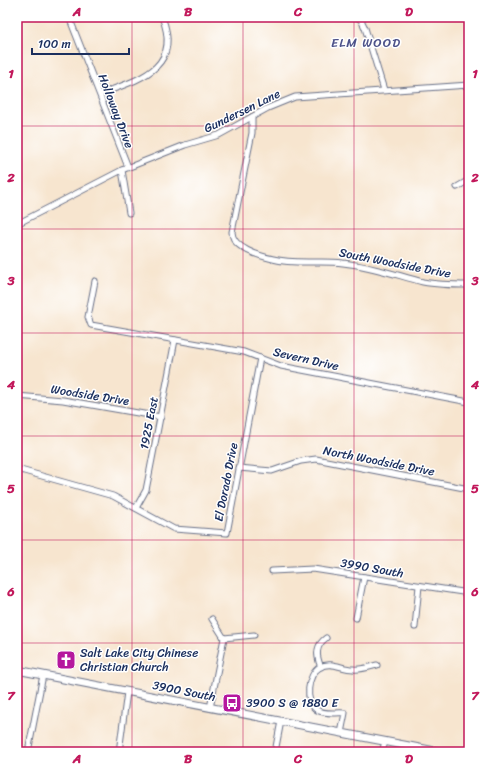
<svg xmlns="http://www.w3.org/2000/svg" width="486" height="769" viewBox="0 0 486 769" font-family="Sriracha,sans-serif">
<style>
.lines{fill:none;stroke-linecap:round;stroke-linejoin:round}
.minor-casing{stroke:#686f86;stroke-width:7}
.secondary-casing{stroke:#686f86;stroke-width:9}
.minor{stroke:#fff;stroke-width:5}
.secondary{stroke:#fff;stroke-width:7}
.grid{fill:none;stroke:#c2185b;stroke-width:1;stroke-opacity:0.55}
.labels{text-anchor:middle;stroke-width:3;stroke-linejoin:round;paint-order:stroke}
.street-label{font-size:12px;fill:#1b2f5e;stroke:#fff}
.poi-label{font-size:12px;fill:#1b2f5e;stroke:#fff;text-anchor:start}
.neighbourhood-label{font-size:13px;letter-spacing:1px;fill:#4e538a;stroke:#fff}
.neatline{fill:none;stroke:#c2185b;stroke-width:1.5}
.grid-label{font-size:13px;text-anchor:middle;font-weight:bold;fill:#c2185b}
</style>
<rect width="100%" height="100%" fill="#fff"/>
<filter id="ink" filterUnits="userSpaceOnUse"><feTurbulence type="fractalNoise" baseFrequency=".025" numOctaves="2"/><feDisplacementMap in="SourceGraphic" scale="8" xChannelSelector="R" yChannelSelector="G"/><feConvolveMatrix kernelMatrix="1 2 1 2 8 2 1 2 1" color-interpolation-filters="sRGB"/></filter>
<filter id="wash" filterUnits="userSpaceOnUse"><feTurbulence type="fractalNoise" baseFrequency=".012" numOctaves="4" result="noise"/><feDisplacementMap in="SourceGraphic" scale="16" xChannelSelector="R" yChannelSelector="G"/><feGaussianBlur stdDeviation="0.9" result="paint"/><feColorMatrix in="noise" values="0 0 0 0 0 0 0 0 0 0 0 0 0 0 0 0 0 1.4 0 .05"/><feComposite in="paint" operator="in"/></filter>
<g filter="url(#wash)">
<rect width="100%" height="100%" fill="#f7e5cf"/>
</g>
<g filter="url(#ink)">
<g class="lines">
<defs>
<g id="minor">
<path d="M69,17L128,167"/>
<path d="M301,17L313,19L323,17"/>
<path d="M357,17L361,20L365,28L384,90"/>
<path d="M100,94C137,80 183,69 162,17"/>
<path d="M252,117V133L232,232C232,248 260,256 273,259C296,265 320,260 343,263C371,266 396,275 423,282C438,285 454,285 469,285"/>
<path d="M122,170L129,213"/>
<path d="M457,187L469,180"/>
<path d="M17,224L122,170L185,145L219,135L268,108L295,97L469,85"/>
<path d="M95,281L88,317L91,325L244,352L281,366L469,402"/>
<path d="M17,396L63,400L161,417"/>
<path d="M239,468L272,471L301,461L316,459L469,489"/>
<path d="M17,469L113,496L174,529L227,533L260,358"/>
<path d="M136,508L146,490L148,480L175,340"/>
<path d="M272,571L313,569L469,593"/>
<path d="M356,618L364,577"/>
<path d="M415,627L419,586"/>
<path d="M224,638L254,635"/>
<path d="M321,667C316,656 315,646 326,638"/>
<path d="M210,708L224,638L212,619"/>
<path d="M341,733L345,713C336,712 325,715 317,710C304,702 307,675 320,667C331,661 342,669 353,669C362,670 369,667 377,665"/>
<path d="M28,752L43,675"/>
<path d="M119,752L127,692"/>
<path d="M275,752L281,721"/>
<path d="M382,752L385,742"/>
</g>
<path id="secondary" d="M17,670L440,752"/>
</defs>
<use href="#minor" class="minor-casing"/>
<use href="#secondary" class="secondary-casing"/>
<use href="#minor" class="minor"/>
<use href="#secondary" class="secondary"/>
</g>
</g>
<path class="grid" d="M132,17V752M243,17V752M354,17V752M17,126H469M17,229H469M17,333H469M17,436H469M17,540H469M17,643H469"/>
<defs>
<symbol id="church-square" viewBox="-11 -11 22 22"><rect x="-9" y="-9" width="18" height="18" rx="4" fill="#b5179e" stroke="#fff"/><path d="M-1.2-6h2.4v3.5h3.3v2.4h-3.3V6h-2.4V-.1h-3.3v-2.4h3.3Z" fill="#fff"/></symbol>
<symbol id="bus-square" viewBox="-11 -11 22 22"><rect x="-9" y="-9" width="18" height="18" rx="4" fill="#b5179e" stroke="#fff"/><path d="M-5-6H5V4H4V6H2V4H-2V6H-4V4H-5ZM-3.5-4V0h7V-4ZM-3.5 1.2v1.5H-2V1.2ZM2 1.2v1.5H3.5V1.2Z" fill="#fff"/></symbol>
</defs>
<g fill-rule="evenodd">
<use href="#church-square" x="55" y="649" width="22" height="22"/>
<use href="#bus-square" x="221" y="692" width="22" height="22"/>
</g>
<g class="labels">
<g class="street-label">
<text transform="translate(116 111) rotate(69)" y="4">Holloway Drive</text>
<text transform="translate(242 111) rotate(-26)" y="4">Gundersen Lane</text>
<text transform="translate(395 263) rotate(11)" y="4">South Woodside Drive</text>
<text transform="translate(306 359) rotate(13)" y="4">Severn Drive</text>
<text transform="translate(90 395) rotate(9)" y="4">Woodside Drive</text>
<text transform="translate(149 423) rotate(-79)" y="4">1925 East</text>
<text transform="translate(379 461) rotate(11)" y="4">North Woodside Drive</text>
<text transform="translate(226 482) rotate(-79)" y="4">El Dorado Drive</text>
<text transform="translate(372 568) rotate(10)" y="4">3990 South</text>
<text transform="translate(184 691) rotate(11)" y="4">3900 South</text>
</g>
<g class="poi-label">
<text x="80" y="657">Salt Lake City Chinese<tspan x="80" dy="14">Christian Church</tspan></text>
<text x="246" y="707">3900 S @ 1880 E</text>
</g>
<g class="neighbourhood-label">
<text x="366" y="47">ELM WOOD</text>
</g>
</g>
<rect width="486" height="769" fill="none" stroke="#fff" stroke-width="44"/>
<path d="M32 48v6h97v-6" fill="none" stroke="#1b2f5e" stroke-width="2"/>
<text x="38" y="48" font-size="12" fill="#1b2f5e" stroke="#ffffff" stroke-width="3" paint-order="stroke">100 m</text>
<rect x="22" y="22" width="442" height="725" class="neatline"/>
<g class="grid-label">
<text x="77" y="16">A</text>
<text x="188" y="16">B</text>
<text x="298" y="16">C</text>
<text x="409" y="16">D</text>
<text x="11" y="78">1</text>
<text x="475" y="78">1</text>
<text x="11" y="182">2</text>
<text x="475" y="182">2</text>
<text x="11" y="285">3</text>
<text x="475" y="285">3</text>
<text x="11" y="389">4</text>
<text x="475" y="389">4</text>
<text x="11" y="493">5</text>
<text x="475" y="493">5</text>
<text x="11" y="596">6</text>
<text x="475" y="596">6</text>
<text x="11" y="700">7</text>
<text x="475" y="700">7</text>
<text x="77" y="763">A</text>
<text x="188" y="763">B</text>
<text x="298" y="763">C</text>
<text x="409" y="763">D</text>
</g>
</svg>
